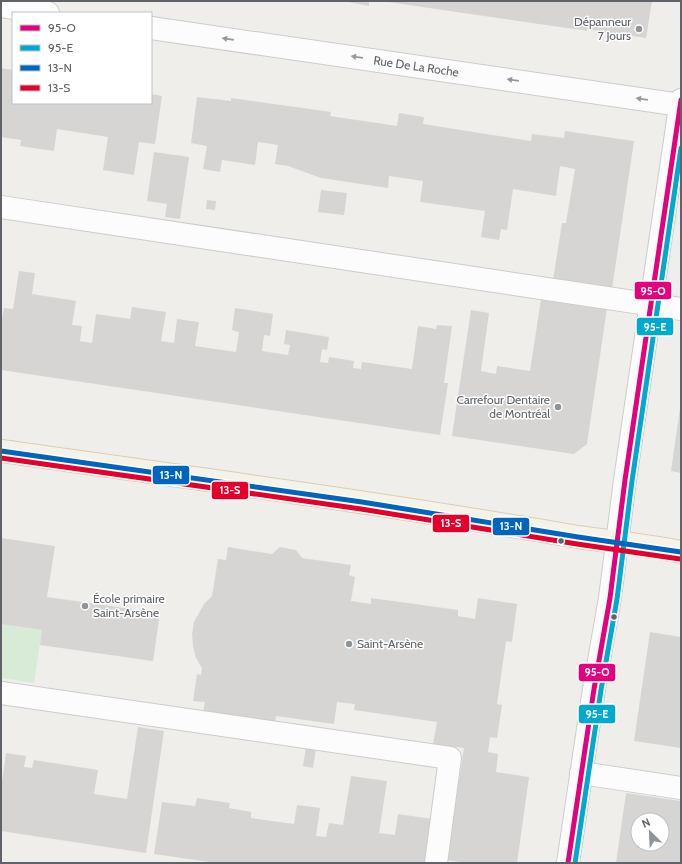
<svg xmlns="http://www.w3.org/2000/svg" width="682" height="864" viewBox="0 0 682 864" font-family="Cabin,sans-serif">
<style>
.green{fill:#d8ebd6}
.building{fill:#d6d5d3;fill-rule:evenodd}
.lines{fill:none;stroke-linecap:round;stroke-linejoin:round}
.minor-casing{stroke:#cbcccc;stroke-width:24}
.major-casing{stroke:#d7ceb8;stroke-width:24}
.minor{stroke:#fdfcfc;stroke-width:22}
.major{stroke:#f4f2e9;stroke-width:22}
.bus-1-casing{stroke:#fff;stroke-width:8}
.bus-2-casing{stroke:#fff;stroke-width:8}
.bus-3-casing{stroke:#fff;stroke-width:8}
.bus-4-casing{stroke:#fff;stroke-width:8}
.bus-1{stroke:#e5007d;stroke-width:5}
.bus-2{stroke:#00a9ce;stroke-width:5}
.bus-3{stroke:#0065bd;stroke-width:5}
.bus-4{stroke:#e4002b;stroke-width:5}
.oneway{fill:#96999c}
.poi-dot{fill:#919496;stroke:#fff;stroke-width:1.5}
.bus-dot{fill:#5f6368;stroke:#fff;stroke-width:1.5}
.labels{text-anchor:middle;stroke-width:3;stroke-linejoin:round;paint-order:stroke}
.poi-label{font-size:12px;fill:#5f6368;stroke:#fff;text-anchor:end}
.street-label{font-size:12px;fill:#5f6368;stroke:#fff}
.line-badge{stroke:#fff;stroke-width:1.5}
.badge-label{font-size:11px;text-anchor:middle;font-weight:bold;fill:#fff}
</style>
<rect width="100%" height="100%" fill="#efeeea"/>
<path class="green" d="M1,624L42,630L34,683L1,678Z"/>
<g class="building">
<path d="M343,1H369V6Z"/>
<path d="M381,1H652L646,38L587,29V31Z"/>
<path d="M1,68L13,70V103H151V94L162,96L155,144L139,142L134,175L103,170L108,137L57,129L54,151L20,146L21,140L1,137Z"/>
<path d="M197,97L231,101V98L331,112L330,116L397,126L399,113L424,117L423,124L531,141L532,134L564,138L565,131L634,141L612,289L553,280L562,223H566L575,169L560,166L556,196L513,189L507,230L501,229L499,240L481,237L485,211L420,202L423,181L389,176L388,188L321,178L288,166L275,164L278,145L258,142L255,165L222,160L220,172L203,169L207,146L191,143Z"/>
<path d="M154,152L189,157L180,219L165,217L167,204L147,201Z"/>
<path d="M321,190L347,193L344,215L318,212Z"/>
<path d="M207,200L216,201L215,210L206,209Z"/>
<path d="M19,271L35,273L32,294L76,301L72,325L82,326L80,341L92,343L96,314L130,319L132,307L166,312L161,341L174,343L177,319L199,322L195,346L236,352L239,332L232,330L235,308L273,314L270,336L264,335L262,351L288,355L290,345L284,344L286,330L329,337L327,350L322,349L320,362L328,363L329,357L354,361L353,368L361,369L362,362L412,369L418,326L436,329L437,325L452,326L444,383H448L440,435L1,370V324L4,308L13,309Z"/>
<path d="M541,299L607,308L587,444L574,454L452,436L471,310L489,313L481,371L496,374L497,366L530,371Z"/>
<path d="M680,408H681V473L671,471Z"/>
<path d="M1,538L55,546L47,597L160,613L153,661L40,645L42,630L1,624Z"/>
<path d="M228,547L272,554L280,547L296,550L302,558L351,565L349,575L355,577L351,601L371,604V598L458,610V616L475,619L478,598L517,604L512,642L506,641L497,704L502,705L497,738L490,737L488,752L498,754L496,772L529,777L517,863H467L447,860L464,748L433,744L437,722L354,710L355,704L337,702L334,724L276,716L275,722L203,712L205,702L193,701L197,674L201,675L202,668L196,658L193,646L192,634L194,622L204,604L212,596L218,559L226,560Z"/>
<path d="M650,632L681,637V748L634,741Z"/>
<path d="M138,727L164,731L146,853L1,831V789L6,753L26,756L24,767L32,768L34,760L98,770L94,794L127,799Z"/>
<path d="M306,747L316,748L313,768L303,766Z"/>
<path d="M351,776L387,781L379,833L395,835L398,814L432,819L426,863H216L154,854L162,802L195,806L197,798L230,803L229,808L251,812V818L294,824L297,805L320,808L316,836L326,837L329,823L343,825Z"/>
<path d="M626,793L681,801V863H616ZM638,820H662V844H638Z"/>
</g>
<g class="lines">
<defs>
<g id="minor">
<path d="M1,6L48,13"/>
<path id="s1" d="M151,28L681,105"/>
<path d="M1,207L681,309"/>
<path d="M1,693L450,758L436,863"/>
<path d="M581,773L681,788"/>
<path d="M568,863L594,689L610,598L625,480L681,100"/>
</g>
<path id="major" d="M1,451C194,478 387,504 578,537C613,542 647,545 681,552"/>
</defs>
<use href="#minor" class="minor-casing"/>
<use href="#major" class="major-casing"/>
<use href="#minor" class="minor"/>
<use href="#major" class="major"/>
<defs>
<path id="bus-1" d="M568,863L594,689L610,598L625,480L681,100"/>
<path id="bus-2" d="M575,863L601,690L617,599L632,481L681,148"/>
<path id="bus-3" d="M1,451L362,502L578,537L681,552"/>
<path id="bus-4" d="M1,458L361,509L577,544L680,559"/>
</defs>
<use href="#bus-1" class="bus-1-casing"/>
<use href="#bus-2" class="bus-2-casing"/>
<use href="#bus-3" class="bus-3-casing"/>
<use href="#bus-4" class="bus-4-casing"/>
<use href="#bus-1" class="bus-1"/>
<use href="#bus-2" class="bus-2"/>
<use href="#bus-3" class="bus-3"/>
<use href="#bus-4" class="bus-4"/>
</g>
<defs><path id="oneway-solid" d="M-6-.8H1V-3.2L6.5 0L1 3.2V.8H-6Z"/></defs>
<g class="oneway">
<use href="#oneway-solid" transform="translate(228 39) rotate(-172)"/>
<use href="#oneway-solid" transform="translate(357 57) rotate(-172)"/>
<use href="#oneway-solid" transform="translate(513 80) rotate(-172)"/>
<use href="#oneway-solid" transform="translate(642 99) rotate(-172)"/>
</g>
<g class="poi-dot">
<circle cx="639" cy="29" r="4"/>
<circle cx="558" cy="407" r="4"/>
<circle cx="85" cy="606" r="4"/>
<circle cx="349" cy="644" r="4"/>
</g>
<g class="bus-dot">
<circle cx="561" cy="541" r="3.5"/>
<circle cx="614" cy="617" r="3.5"/>
</g>
<g class="labels">
<g class="poi-label">
<text x="631" y="26">Dépanneur<tspan x="631" dy="14">7 Jours</tspan></text>
<text x="550" y="404">Carrefour Dentaire<tspan x="550" dy="14">de Montréal</tspan></text>
<text x="93" y="603" text-anchor="start">École primaire<tspan x="93" dy="14">Saint-Arsène</tspan></text>
<text x="357" y="648" text-anchor="start">Saint-Arsène</text>
</g>
<g class="street-label">
<text dy="4" stroke="none"><textPath href="#s1" startOffset="268">Rue De La Roche</textPath></text>
</g>
</g>
<g class="line-badge">
<rect x="634" y="281" width="38" height="19" rx="4" fill="#e5007d"/>
<rect x="636" y="317" width="38" height="19" rx="4" fill="#00a9ce"/>
<rect x="152" y="465" width="38" height="20" rx="4" fill="#0065bd"/>
<rect x="211" y="481" width="38" height="19" rx="4" fill="#e4002b"/>
<rect x="432" y="514" width="38" height="19" rx="4" fill="#e4002b"/>
<rect x="492" y="517" width="38" height="19" rx="4" fill="#0065bd"/>
<rect x="578" y="663" width="38" height="19" rx="4" fill="#e5007d"/>
<rect x="578" y="704" width="38" height="20" rx="4" fill="#00a9ce"/>
</g>
<g class="badge-label">
<text x="653" y="295">95-O</text>
<text x="655" y="331">95-E</text>
<text x="171" y="479">13-N</text>
<text x="230" y="494">13-S</text>
<text x="451" y="527">13-S</text>
<text x="511" y="530">13-N</text>
<text x="597" y="676">95-O</text>
<text x="597" y="718">95-E</text>
</g>
<rect width="682" height="864" fill="none" stroke="#5f6368" stroke-width="4"/>
<rect x="12" y="12" width="140" height="92" fill="#ffffff" stroke="#bfc1c3"/>
<rect x="20" y="25" width="20" height="6" fill="#e5007d" stroke="#bfc1c3"/>
<text x="48" y="32" font-size="12" fill="#5f6368">95-O</text>
<rect x="20" y="45" width="20" height="6" fill="#00a9ce" stroke="#bfc1c3"/>
<text x="48" y="52" font-size="12" fill="#5f6368">95-E</text>
<rect x="20" y="65" width="20" height="6" fill="#0065bd" stroke="#bfc1c3"/>
<text x="48" y="72" font-size="12" fill="#5f6368">13-N</text>
<rect x="20" y="85" width="20" height="6" fill="#e4002b" stroke="#bfc1c3"/>
<text x="48" y="92" font-size="12" fill="#5f6368">13-S</text>
<g transform="translate(650 832) rotate(336)"><circle r="19" fill="#ffffff" stroke="#bfc1c3"/>
<path d="M0-3L7 15L0 10L-7 15Z" fill="#919496"/>
<text y="-6" font-size="11" font-weight="bold" text-anchor="middle" fill="#5f6368">N</text>
</g>
</svg>
